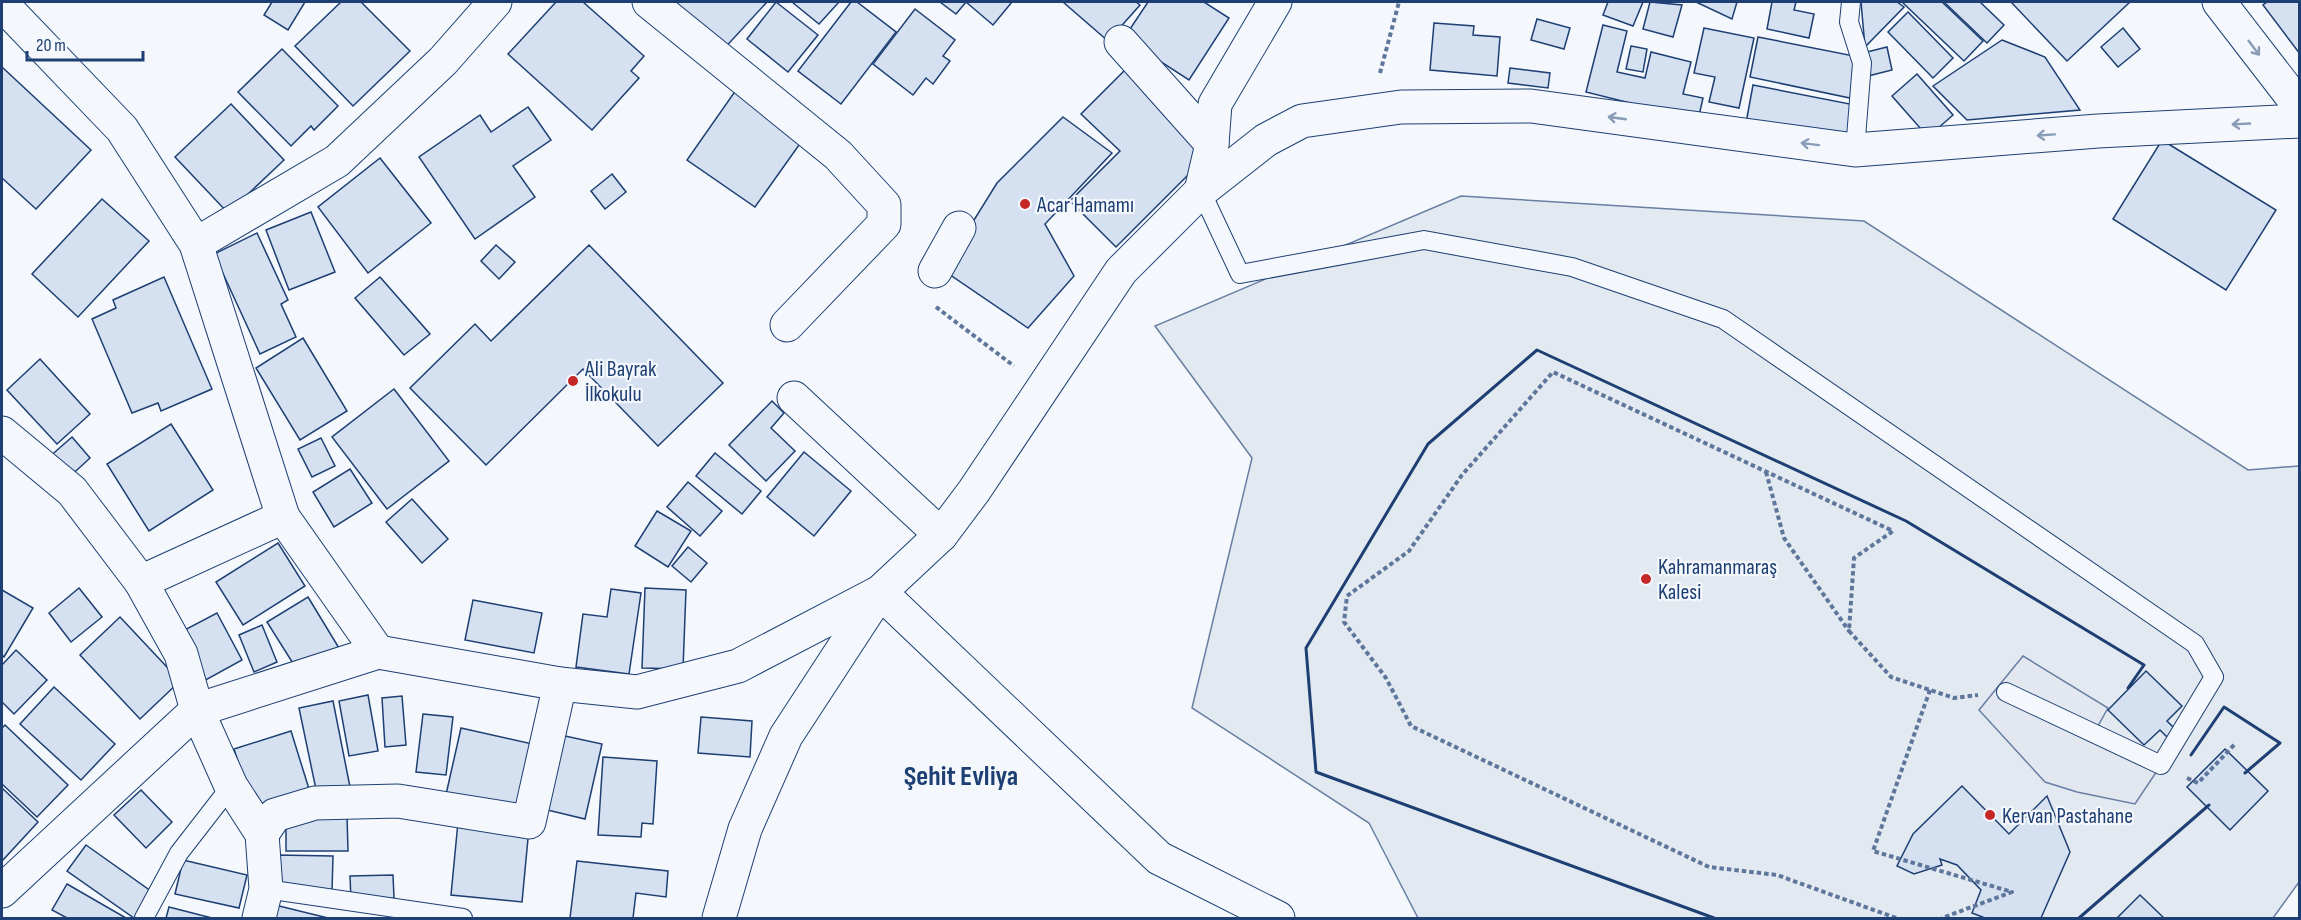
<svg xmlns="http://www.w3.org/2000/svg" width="2301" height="920" viewBox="0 0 2301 920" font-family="'Sofia Sans Condensed',sans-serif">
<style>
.green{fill:#e3e9f0;stroke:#687fa3;stroke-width:1.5}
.parking{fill:#e3e8f0;stroke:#687fa3;stroke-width:1.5}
.building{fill:#d5e0f0;stroke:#1d3f73;stroke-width:1.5}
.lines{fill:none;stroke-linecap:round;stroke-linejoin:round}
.service-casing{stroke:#1d3f73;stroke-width:20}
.minor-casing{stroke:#1d3f73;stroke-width:35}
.tertiary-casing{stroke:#1d3f73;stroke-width:35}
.path{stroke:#5e769c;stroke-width:4;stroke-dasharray:4.5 3;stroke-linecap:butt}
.service{stroke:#f4f7fb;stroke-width:18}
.minor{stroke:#f4f7fb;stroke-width:33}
.tertiary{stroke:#f4f7fb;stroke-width:33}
.wall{stroke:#1d3f73;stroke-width:3}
.oneway{stroke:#889bb7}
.poi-dot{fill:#c62828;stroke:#f4f7fb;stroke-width:2}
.labels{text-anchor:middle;stroke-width:4.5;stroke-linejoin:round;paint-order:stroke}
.poi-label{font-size:22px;fill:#1d3f73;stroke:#f4f7fb;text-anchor:start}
.district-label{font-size:28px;font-weight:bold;fill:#1d3f73;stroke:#f4f7fb}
</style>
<rect width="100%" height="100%" fill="#f4f7fb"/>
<path class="green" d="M1461,196L1864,221L2248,470L2299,466V882L2273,918H1418L1369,823L1192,708L1252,458L1155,326Z"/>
<path class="parking" d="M2023,656L2108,708L2094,733L2161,765L2135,804L2077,792L2045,782L1979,710Z"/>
<g class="building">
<path d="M272,2H305L288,30L264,15Z"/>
<path d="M341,2H361L410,51L353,106L295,46Z"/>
<path d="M556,2H583L644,56L631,71L639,78L592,130L508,54Z"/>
<path d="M664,2H767L721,52Z"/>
<path d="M776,2L818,35L788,72L747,39Z"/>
<path d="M792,2H839L819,24Z"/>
<path d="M851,2H857L896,32L841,104L798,71Z"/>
<path d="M940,2H1012L993,25L966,2L956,14Z"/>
<path d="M1063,2H1136L1140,5L1108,41Z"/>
<path d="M1148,2H1204L1229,18L1189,80L1124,38Z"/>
<path d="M1608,2H1643L1633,26L1603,15Z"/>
<path d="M1650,2L1682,5L1673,37L1643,29Z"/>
<path d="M1696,2H1737L1732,19Z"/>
<path d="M1772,2H1796L1794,10L1814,14L1809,38L1767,29Z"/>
<path d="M1861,2H1897L1904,7L1865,47Z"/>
<path d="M1902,2H1942L1983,41L1964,61Z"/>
<path d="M1944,2H1980L2004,25L1987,43Z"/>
<path d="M2011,2H2130L2067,61Z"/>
<path d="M2267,2H2300V54L2263,5Z"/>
<path d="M915,9L955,40L943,56L950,61L933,84L926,78L913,95L873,64Z"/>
<path d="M1908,12L1953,58L1933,78L1888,32Z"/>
<path d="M1537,19L1570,28L1564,49L1531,40Z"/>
<path d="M1434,23L1474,26L1473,35L1500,37L1497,76L1430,70Z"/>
<path d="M1603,25L1627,31L1617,72L1645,78L1651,52L1691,62L1683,94L1703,98L1698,120L1586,92Z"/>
<path d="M1704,28L1754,38L1739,108L1709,102L1715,77L1694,73Z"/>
<path d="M2123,28L2140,49L2118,67L2101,47Z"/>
<path d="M1758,37L1859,57L1850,98L1750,77Z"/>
<path d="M2002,40L2045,57L2080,110L1967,120L1933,86Z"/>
<path d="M1631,46L1647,49L1643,72L1626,69Z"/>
<path d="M1887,47L1892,70L1868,76L1863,53Z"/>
<path d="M282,49L338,106L314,130L311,126L291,146L238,92Z"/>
<path d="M2,67L91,150L36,209L2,178Z"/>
<path d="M1510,68L1550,73L1548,88L1508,83Z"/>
<path d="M1126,69L1210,153L1116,247L1070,201L1120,151L1081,114Z"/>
<path d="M1917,74L1953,115L1928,137L1892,96Z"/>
<path d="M1753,85L1855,105L1847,142L1746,123Z"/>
<path d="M736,90L804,138L755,207L687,160Z"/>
<path d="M231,104L284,160L228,213L175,157Z"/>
<path d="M528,107L551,140L513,166L535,197L475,239L419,157L480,115L491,132Z"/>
<path d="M1063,117L1112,153L1045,224L1074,276L1028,328L943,270L997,183Z"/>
<path d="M2162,140L2276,210L2226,290L2113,219Z"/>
<path d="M380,158L431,223L368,273L318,207Z"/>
<path d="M612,174L626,192L605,209L591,191Z"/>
<path d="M102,199L149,241L78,317L32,274Z"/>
<path d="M311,212L335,272L289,290L266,230Z"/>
<path d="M257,233L288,300L281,304L296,337L260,354L214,254Z"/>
<path d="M496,245L515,262L499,279L481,261Z"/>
<path d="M589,245L723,383L658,446L583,369L486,465L410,388L475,324L491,341Z"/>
<path d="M164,277L212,389L161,411L158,403L132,413L92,319L116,308L113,300Z"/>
<path d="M380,277L430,334L404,355L355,298Z"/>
<path d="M303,338L347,411L300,440L256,368Z"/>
<path d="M40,359L90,414L57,444L7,390Z"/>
<path d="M394,389L449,461L387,509L332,437Z"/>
<path d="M772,401L784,413L771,428L795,451L766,481L729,445Z"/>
<path d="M171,424L213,490L149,531L107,464Z"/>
<path d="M72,437L90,458L65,481L47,459Z"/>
<path d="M321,438L335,466L312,477L298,449Z"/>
<path d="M804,452L851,491L814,536L767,497Z"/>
<path d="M715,453L761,491L742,514L696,476Z"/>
<path d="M350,469L372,503L334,527L313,492Z"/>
<path d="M688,482L722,511L700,536L667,507Z"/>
<path d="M412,499L448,539L422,563L386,522Z"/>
<path d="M657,511L691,531L668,567L635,546Z"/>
<path d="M278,543L305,586L243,625L216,582Z"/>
<path d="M688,547L707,563L691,582L672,566Z"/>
<path d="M79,588L102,617L71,642L49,613Z"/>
<path d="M645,588L686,590L683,669L642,668Z"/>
<path d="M611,589L641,593L629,674L576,667L583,614L607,617Z"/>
<path d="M2,590L33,608L4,657L2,655Z"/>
<path d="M308,597L339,648L299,673L267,622Z"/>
<path d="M473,600L542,613L534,653L465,640Z"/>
<path d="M217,613L242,660L202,682L177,634Z"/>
<path d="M120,617L180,681L140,719L80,655Z"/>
<path d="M262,625L277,662L254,672L239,635Z"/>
<path d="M16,650L47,680L14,714L2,702V665Z"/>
<path d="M2146,671L2182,706L2167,721L2183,737L2175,745L2160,730L2144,745L2108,710Z"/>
<path d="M54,687L115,744L81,780L20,724Z"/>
<path d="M368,695L378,751L349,756L339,701Z"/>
<path d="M402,696L406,745L385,747L382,698Z"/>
<path d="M333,701L351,792L318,799L299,708Z"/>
<path d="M423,714L453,717L446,775L416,772Z"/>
<path d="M701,717L752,721L750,757L698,753Z"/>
<path d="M5,725L68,785L37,817L2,784V728Z"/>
<path d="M461,728L537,745L520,816L445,799Z"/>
<path d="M291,731L309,789L257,820L234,749Z"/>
<path d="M556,734L602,744L585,819L539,808Z"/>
<path d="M2225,749L2268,791L2230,830L2187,787Z"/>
<path d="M603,757L657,761L653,824L642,823L641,837L598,835Z"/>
<path d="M1962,786L2009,834L2047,796L2070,852L2041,918H1985L1972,913L1981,890L1957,865L1940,859L1942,865L1914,874L1897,866L1913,834Z"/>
<path d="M2,788L38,822L2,861Z"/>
<path d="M141,790L172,822L146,848L114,815Z"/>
<path d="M347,815L348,851H286V816Z"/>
<path d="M458,822L529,828L522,902L451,895Z"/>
<path d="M86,845L155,894L138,918H134L67,871Z"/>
<path d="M276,855L333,856L332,892L275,890Z"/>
<path d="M183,860L247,875L239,908L175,894Z"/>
<path d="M577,861L668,871L666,897L636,893L633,918H570Z"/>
<path d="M393,875L394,898L351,900L350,876Z"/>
<path d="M67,884L126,918H67L52,910Z"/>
<path d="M2140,895L2164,918H2117Z"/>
<path d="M275,905L328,918H271Z"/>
<path d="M169,907L212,918H166Z"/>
</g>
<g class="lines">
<defs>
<g id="service">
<path d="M1851,2L1849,22L1862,63L1855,150"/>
<path d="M1201,191L1240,274L1424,240L1572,267L1723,319L2195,644L2214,677L2161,765L2006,692"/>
<path d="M266,889L463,918"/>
<path d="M144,918L179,853L231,786"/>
</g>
<g id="minor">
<path d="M649,2L838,155L884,205V224L787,325"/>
<path d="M2219,2L2300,107"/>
<path d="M1121,42L1212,144"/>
<path d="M1201,191L1212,144L1215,104L1275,2"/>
<path d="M196,244L337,161L443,61L495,2"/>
<path d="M935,271L959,228"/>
<path d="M794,398L941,535"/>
<path d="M2,433L72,491L141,582L181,654L197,710L231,786L262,834L266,889L259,918"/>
<path d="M141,582L283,517"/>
<path d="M262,834L275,815L315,803L398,801L529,822L560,684"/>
<path d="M719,918L745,829L786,736L880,592L1159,858L1278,918"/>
</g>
<g id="tertiary">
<path d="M2,4L122,129L196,244L283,517L378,652"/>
<path d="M2,891L197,710L378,652L560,684L637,692L738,666L880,592L941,535L974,491L1121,271L1201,191L1266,140L1302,121L1401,107L1531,106L1855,150L2098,131L2300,121"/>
</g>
</defs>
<use href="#service" class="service-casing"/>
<use href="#minor" class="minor-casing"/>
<use href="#tertiary" class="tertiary-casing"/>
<g class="path">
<path d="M1380,73L1399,2"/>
<path d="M936,307L1014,366"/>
<path d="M1766,472L1784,538L1849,631"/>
<path d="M1930,690L1873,851L2012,892L1942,918"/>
<path d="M2187,778L2198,783L2235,744"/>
<path d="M1896,918L1777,875L1709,867L1411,726L1386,678L1344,622L1347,596L1409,551L1462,475L1553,372L1893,531L1854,558L1849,631L1891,677L1954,698L1978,695"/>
</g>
<use href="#service" class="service"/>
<use href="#minor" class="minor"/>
<use href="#tertiary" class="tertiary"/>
<g class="wall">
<path d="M2191,755L2224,707L2280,743L2245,773"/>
<path d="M1714,918L1316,772L1306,648L1428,444L1537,350L1906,521L2144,665L2128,688"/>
<path d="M2079,918L2209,805"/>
</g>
</g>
<defs><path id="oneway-shaft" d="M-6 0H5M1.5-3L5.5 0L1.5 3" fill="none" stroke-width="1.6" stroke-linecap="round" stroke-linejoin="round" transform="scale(1.5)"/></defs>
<g class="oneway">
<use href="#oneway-shaft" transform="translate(2254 48) rotate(53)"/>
<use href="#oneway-shaft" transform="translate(1617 118) rotate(-172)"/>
<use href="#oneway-shaft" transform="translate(2241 124) rotate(177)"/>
<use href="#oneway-shaft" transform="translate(2046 135) rotate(176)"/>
<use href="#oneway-shaft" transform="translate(1810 144) rotate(-173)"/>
</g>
<g class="poi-dot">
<circle cx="1025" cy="204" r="6"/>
<circle cx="573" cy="381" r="6"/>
<circle cx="1646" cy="579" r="6"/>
<circle cx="1990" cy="815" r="6"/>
</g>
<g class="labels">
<g class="poi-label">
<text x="1037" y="212">Acar Hamamı</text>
<text x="585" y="376">Ali Bayrak<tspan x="585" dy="25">İlkokulu</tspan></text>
<text x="1658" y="574">Kahramanmaraş<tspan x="1658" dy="25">Kalesi</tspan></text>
<text x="2002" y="823">Kervan Pastahane</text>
</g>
<g class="district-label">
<text x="961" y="785">Şehit Evliya</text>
</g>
</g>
<rect width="2301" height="920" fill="none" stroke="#1d3f73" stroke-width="6"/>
<path d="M27 51v9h116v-9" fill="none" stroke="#1d3f73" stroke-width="3"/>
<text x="36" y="51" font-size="18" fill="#1d3f73" stroke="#f4f7fb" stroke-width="4.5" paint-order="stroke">20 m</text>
</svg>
